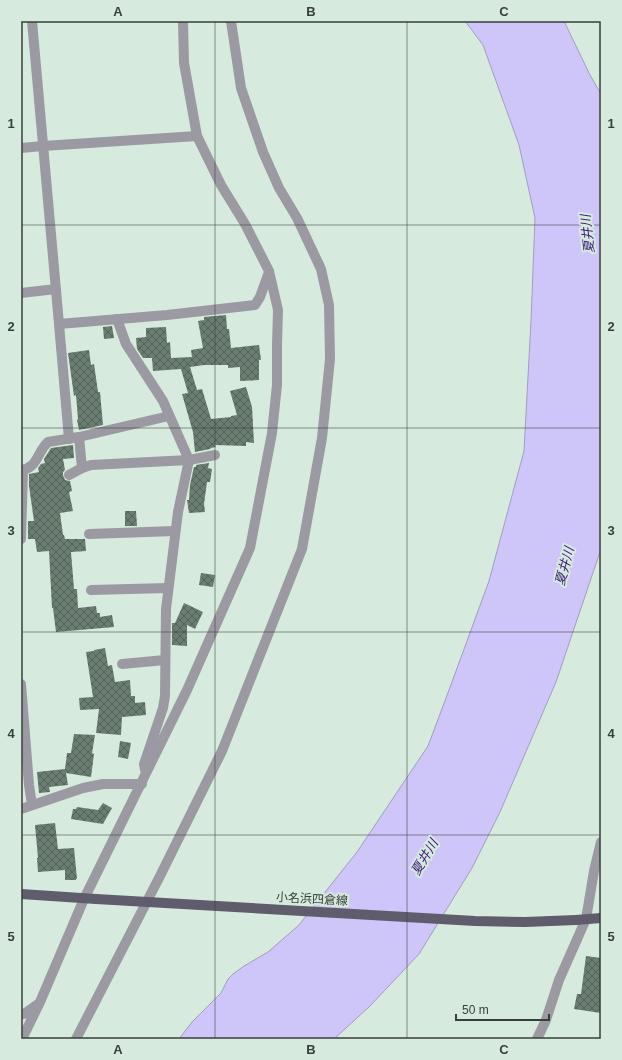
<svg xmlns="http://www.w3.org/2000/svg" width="622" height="1060" viewBox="0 0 622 1060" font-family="Arial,'Noto Sans JP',sans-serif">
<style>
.water{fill:#cec5f9;stroke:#a19dc0}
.building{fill:url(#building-cross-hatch)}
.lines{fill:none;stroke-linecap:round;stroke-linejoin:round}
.minor{stroke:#9b9aa3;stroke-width:10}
.major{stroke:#5f5d6c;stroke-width:10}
.major-bridge{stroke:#5f5d6c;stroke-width:10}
.grid{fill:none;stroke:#373f3a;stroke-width:1;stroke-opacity:0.55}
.labels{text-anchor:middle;stroke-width:4;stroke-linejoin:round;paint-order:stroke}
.street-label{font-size:12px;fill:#373f3a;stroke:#d6ebdd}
.water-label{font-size:13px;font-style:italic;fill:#3b1979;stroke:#d6ebdd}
.neatline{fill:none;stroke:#373f3a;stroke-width:1.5}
.grid-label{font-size:13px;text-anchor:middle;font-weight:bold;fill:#373f3a}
</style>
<defs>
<pattern id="building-cross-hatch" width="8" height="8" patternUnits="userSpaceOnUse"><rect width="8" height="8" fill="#6a7d71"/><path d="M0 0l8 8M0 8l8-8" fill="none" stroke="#546259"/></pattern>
</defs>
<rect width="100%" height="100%" fill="#d6ebdd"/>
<path class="water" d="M465,21H564L590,75L601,94V549L556,682L500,812L472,868L419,954L370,1006L334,1039H179L192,1022L221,993L228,979L233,974L244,966L268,952L299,925L357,852L428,746L449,690L489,581L524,451L531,321L535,218L519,145L483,45Z"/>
<g class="building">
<path d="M226,315L227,329H229L231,348L259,345L261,360H259V380L240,381V367L228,368V365H204L190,367L197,390L202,389L211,419L231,417V416L237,415L230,391L246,387L252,407L254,443L246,442V446L215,445L216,447L211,448L210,449L195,452L193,432L182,394L188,393L181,369L153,371L152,358H143L137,349L136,338L146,337V328L166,327L167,343L170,342L171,358L192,357L191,350L203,348L198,321L204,320V317Z"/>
<path d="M112,326L114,338L104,339L103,327Z"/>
<path d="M89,350L91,365L94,364L98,392H100L103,425L79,430L77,420L78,419L76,395L74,396L68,353Z"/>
<path d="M73,445L74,458L63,459L65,470L63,472V475L65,480L70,481L72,491L69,492L73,511L60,513L63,535H64L65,539H85L86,551L71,552L74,589H77L78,608L96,606L97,613H100V617L112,615L114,627L56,632L53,608H52L49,551L37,552L35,539H28V521H34L29,486V474L39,472L38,468L41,464L45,463L44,459L51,448Z"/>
<path d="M209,463L208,468L212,469L210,482H207L204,504L205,512L189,513L187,500H189L190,485L194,467H196V465Z"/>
<path d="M125,511H136L137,526H125Z"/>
<path d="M201,573L215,575L213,587L199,585Z"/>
<path d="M184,603L203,612L195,629L187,625V646L172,645V623H175Z"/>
<path d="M105,648L108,666L112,665L115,682L130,680L131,696H135V703L145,702L146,715L122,717L121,735L96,733L99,709L80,710L79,698L93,697L86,652L94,651V650Z"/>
<path d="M74,734L95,735L92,753L94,754L91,777L66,773L68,785L49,787L50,792L39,793L37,772L65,769L67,753H71Z"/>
<path d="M120,741L131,743L128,759L118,757Z"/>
<path d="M103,803L112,808L103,824L71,819L73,809H76L77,807L98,810Z"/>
<path d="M55,823L58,849L74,848L77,879H76V880H65V870L38,872L37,858H38L35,825Z"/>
<path d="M586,956L601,958V1013L574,1009L577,994H581Z"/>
</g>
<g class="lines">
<g class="minor">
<path d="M32,21L59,324L167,315L255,305L260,297L269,272"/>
<path d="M21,148L43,146L197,136"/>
<path d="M21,293L56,289"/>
<path d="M117,319L126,344L163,401L189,460L178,512L166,609L165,696L163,708L144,764L145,770"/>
<path d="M59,324L69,439"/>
<path d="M79,437L82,468"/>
<path d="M21,470C38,468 37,452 48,442L79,437L169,416"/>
<path d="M69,475L82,468L91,465L189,460L215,455"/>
<path d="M89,534L175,531"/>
<path d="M21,539L23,470"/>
<path d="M91,590L168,588"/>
<path d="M122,664L165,660"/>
<path d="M21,684L29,785L32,805"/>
<path d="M21,809L83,788L103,784H142"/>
<path d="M21,1014H24L38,1004"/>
<path d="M22,1039L40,1002L84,899L187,690L250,548L272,433L277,385V345L278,310L269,271L245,224L221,185L197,136L184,63L183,21"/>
<path d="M76,1039L160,876L222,751L302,549L322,438L330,359L329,305L321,269L297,218L279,188L263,152L241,88L231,21"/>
<path d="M537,1039L546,1020L559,980L586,919L594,871L601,842"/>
</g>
<g class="major">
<path d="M21,894L96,899"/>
<path d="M576,920L601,918"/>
</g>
<path class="major-bridge" d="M96,899L475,921L525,922L576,920"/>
</g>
<path class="grid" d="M215,21V1039M407,21V1039M21,225H601M21,428H601M21,632H601M21,835H601"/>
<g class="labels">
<g class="street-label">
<text transform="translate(312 899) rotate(3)" y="4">小名浜四倉線</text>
</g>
<g class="water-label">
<text transform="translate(587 234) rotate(-96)" y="5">夏井川</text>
<text transform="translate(564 566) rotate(-75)" y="5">夏井川</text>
<text transform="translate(424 857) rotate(-59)" y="5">夏井川</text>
</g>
</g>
<rect width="622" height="1060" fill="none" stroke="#d6ebdd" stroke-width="44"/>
<path d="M456 1014v6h93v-6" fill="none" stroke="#373f3a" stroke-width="2"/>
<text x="462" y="1014" font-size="12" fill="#373f3a" stroke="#d6ebdd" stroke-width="3" paint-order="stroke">50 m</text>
<rect x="22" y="22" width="578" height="1016" class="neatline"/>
<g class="grid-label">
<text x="118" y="16">A</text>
<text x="311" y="16">B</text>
<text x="504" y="16">C</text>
<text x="11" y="128">1</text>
<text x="611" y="128">1</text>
<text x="11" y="331">2</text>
<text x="611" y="331">2</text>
<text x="11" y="535">3</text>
<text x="611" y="535">3</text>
<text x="11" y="738">4</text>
<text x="611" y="738">4</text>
<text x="11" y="941">5</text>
<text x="611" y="941">5</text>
<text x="118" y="1054">A</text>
<text x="311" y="1054">B</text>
<text x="504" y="1054">C</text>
</g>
</svg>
